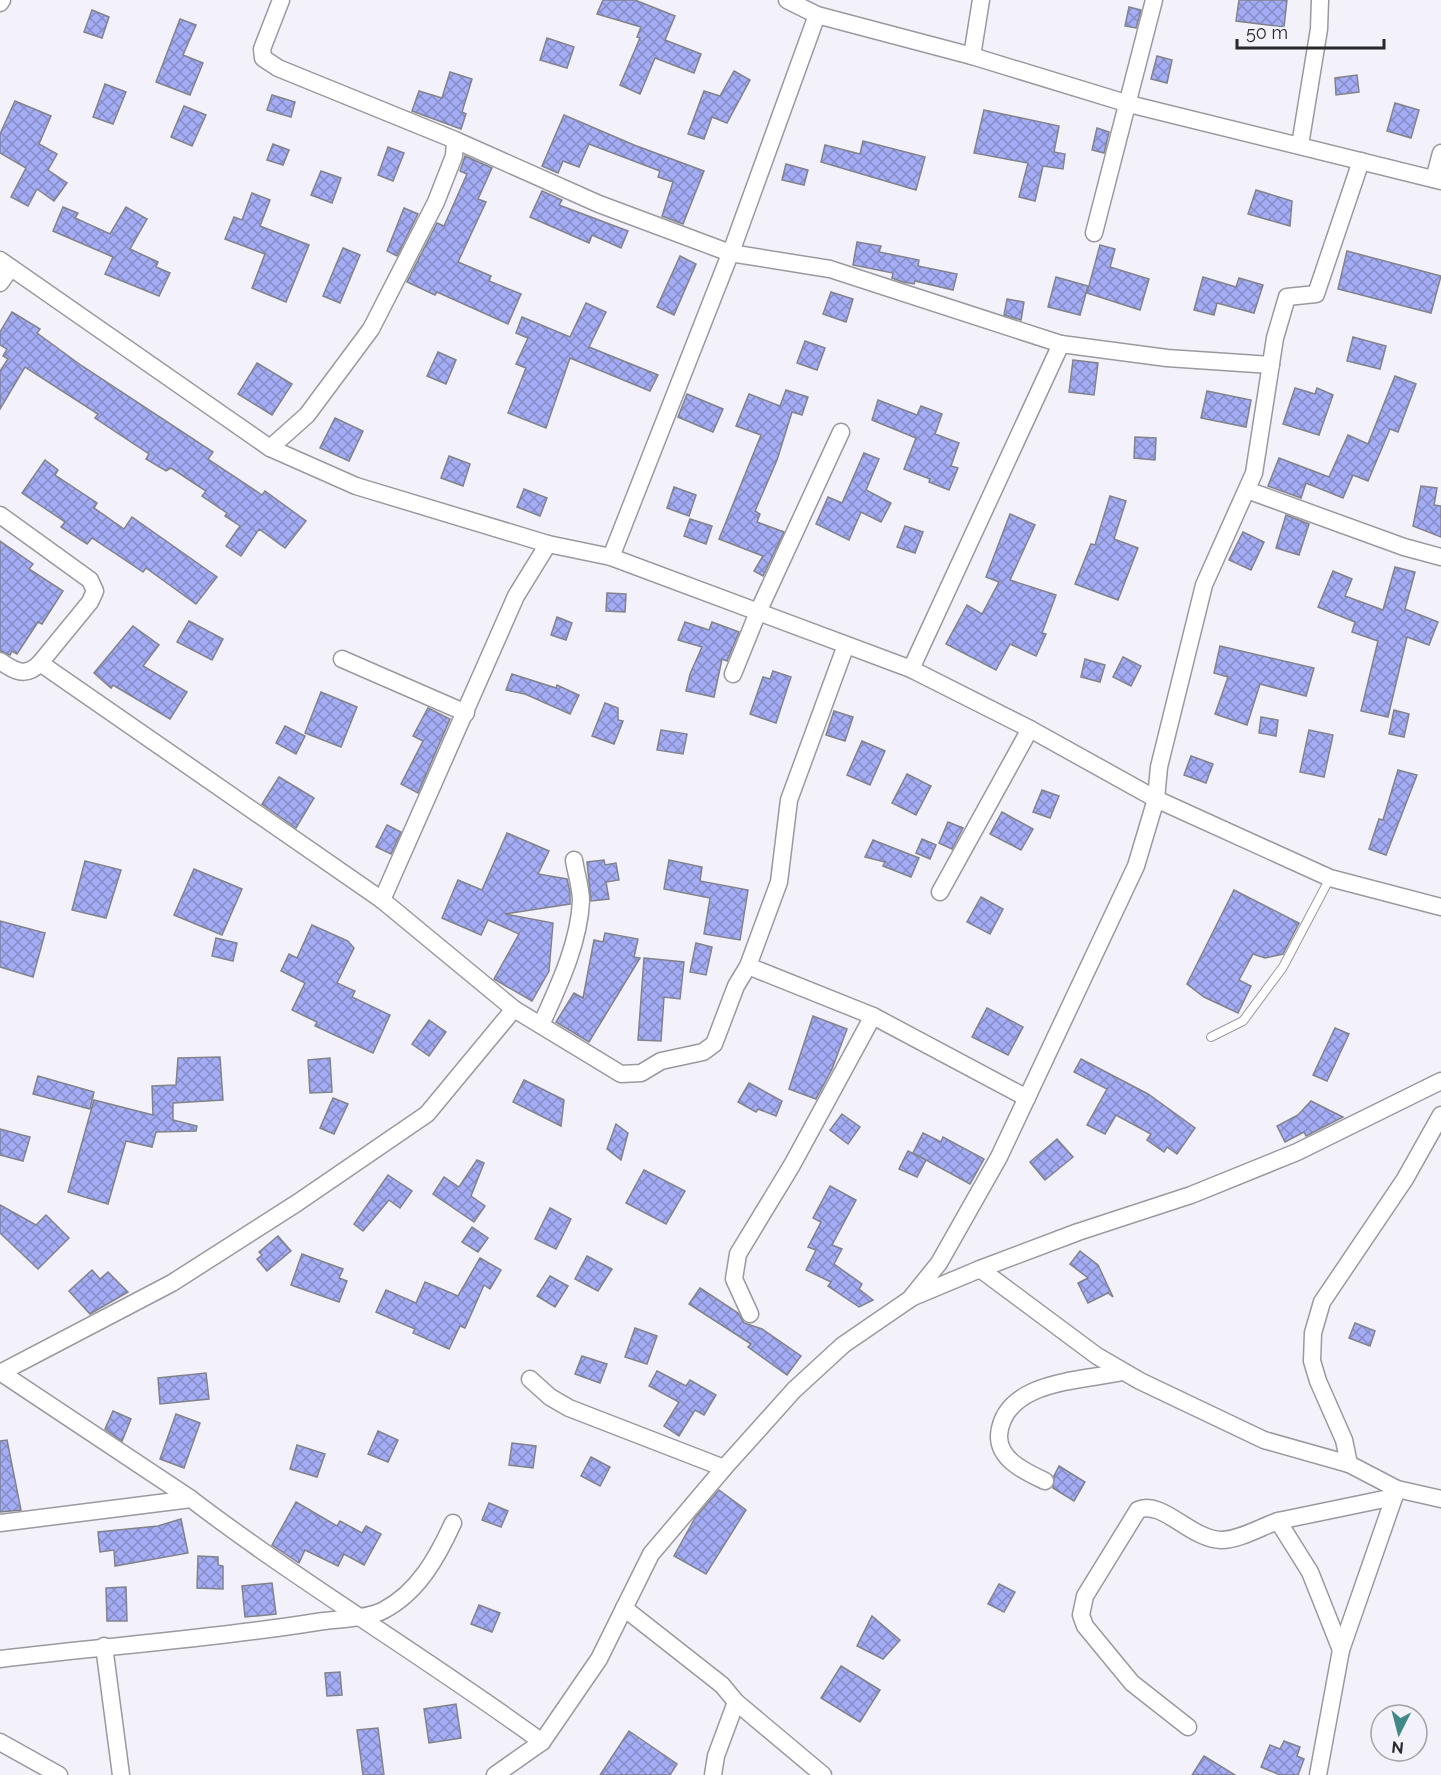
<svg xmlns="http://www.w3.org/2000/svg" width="1441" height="1775" viewBox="0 0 1441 1775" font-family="Raleway,sans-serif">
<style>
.building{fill:url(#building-cross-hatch);stroke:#82838a;stroke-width:1.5}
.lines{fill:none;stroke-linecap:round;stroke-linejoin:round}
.lane-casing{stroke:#9b99a0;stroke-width:10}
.street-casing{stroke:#9b99a0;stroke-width:19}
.lane{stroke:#fff;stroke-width:8}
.street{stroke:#fff;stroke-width:16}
</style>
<defs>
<pattern id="building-cross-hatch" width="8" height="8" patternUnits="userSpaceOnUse" patternTransform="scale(1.5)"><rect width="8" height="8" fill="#a3acf4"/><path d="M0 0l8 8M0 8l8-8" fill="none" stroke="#858cc6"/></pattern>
</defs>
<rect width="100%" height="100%" fill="#f3f1f9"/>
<g class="building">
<path d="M603,0H635L675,16L665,40L701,54L694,73L655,58L640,94L620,85L640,38L637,37L641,27L597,14Z"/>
<path d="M1239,0H1287L1284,27L1236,21Z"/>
<path d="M1129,7L1141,10L1136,28L1125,26Z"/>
<path d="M92,10L109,17L102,38L84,32Z"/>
<path d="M180,19L196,25L183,55L203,63L190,95L156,82Z"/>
<path d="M547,38L574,47L567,68L540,60Z"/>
<path d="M1157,56L1172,60L1167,83L1151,79Z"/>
<path d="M734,71L750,80L727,123L712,117L704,139L688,134L704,91L720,96Z"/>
<path d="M450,72L472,79L462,112L466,114L461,129L412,111L419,91L442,98Z"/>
<path d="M1357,75L1359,92L1336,95L1335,78Z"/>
<path d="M105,84L126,92L113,124L93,117Z"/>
<path d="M272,95L295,102L291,117L267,110Z"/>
<path d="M15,101L51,116L39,144L57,154L48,170L67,183L54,201L37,189L28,206L11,197L26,168L0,153V134Z"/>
<path d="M1395,103L1419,110L1411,138L1387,131Z"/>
<path d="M184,106L206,115L192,146L171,137Z"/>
<path d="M984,110L1059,126L1054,152L1065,154L1063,169L1043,166L1035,201L1019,197L1028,163L974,153Z"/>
<path d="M564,115L634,145L704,171L683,224L662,216L673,182L658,177L660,171L589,144L579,167L563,161L558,173L542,166Z"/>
<path d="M1097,128L1109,132L1104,153L1092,150Z"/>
<path d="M863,141L925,157L916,190L821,162L825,145L860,154Z"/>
<path d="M273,144L289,150L283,165L267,160Z"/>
<path d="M388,147L404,153L393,181L378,175Z"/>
<path d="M465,156L492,168L478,199L486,202L458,262L491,276L489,281L521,294L508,324L437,292L435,295L407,282L437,223L444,226L467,174L460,171Z"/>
<path d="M786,164L808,170L804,185L782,180Z"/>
<path d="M321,171L341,178L332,203L311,195Z"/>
<path d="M1256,190L1292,201L1290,226L1248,214Z"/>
<path d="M542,191L562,200L559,205L628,231L621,248L592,235L589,243L530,217Z"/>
<path d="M252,193L270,200L260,226L309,245L286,302L252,288L265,254L225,239L234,217L242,220Z"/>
<path d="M63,207L78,213L75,218L110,234L126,207L147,219L130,249L158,262L156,267L170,273L159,296L105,274L113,257L53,231Z"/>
<path d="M404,208L418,214L397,256L387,251Z"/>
<path d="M857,242L881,246L879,252L919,260L918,266L957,274L953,290L915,281L914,284L903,282L892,278L893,273L853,265Z"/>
<path d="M1100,245L1115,249L1110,267L1149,279L1140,310L1087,293Z"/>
<path d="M343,248L360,255L340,303L323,296Z"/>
<path d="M1347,251L1441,276L1431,313L1338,289Z"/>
<path d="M680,256L696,264L674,315L657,307Z"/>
<path d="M1056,277L1088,286L1080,315L1048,307Z"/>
<path d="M1203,277L1236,287L1239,278L1263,285L1254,313L1217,303L1214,315L1194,310Z"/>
<path d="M831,292L853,299L846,322L823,314Z"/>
<path d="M1007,299L1024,302L1021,320L1004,315Z"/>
<path d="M586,303L606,312L589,347L658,375L650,391L570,358L546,428L508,413L526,368L516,364L528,338L516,333L522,317L570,337Z"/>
<path d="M12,312L40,329L37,333L82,366L213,452L208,459L262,495L265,491L306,521L285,548L259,529L241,556L226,546L240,526L225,516L227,513L202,496L206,491L171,468L166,471L146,459L149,454L95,418L98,414L25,367L0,409V371L8,359L3,356L7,349L0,345V332Z"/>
<path d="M1353,337L1386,346L1380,369L1347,361Z"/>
<path d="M805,341L825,348L817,370L797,363Z"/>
<path d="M438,352L456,360L446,384L427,376Z"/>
<path d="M1073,360L1098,363L1094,395L1069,392Z"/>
<path d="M257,363L292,384L272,415L238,394Z"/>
<path d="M1395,376L1416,384L1398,432L1390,429L1368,481L1353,475L1343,498L1306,483L1301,498L1268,486L1279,458L1329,477L1348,435L1368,444Z"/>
<path d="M1295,388L1315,394L1317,388L1333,395L1319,435L1283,424Z"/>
<path d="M786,390L808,397L802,415L792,412L777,460L755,511L760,514L757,522L784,532L763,576L754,571L763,556L719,539L761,435L736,426L749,394L780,406Z"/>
<path d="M1207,391L1251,400L1246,427L1201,418Z"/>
<path d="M687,394L723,409L713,432L678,417Z"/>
<path d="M878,400L917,415L921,406L942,414L935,434L959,443L951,466L958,468L949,490L929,482L930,479L904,469L916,438L872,420Z"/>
<path d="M335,418L363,431L349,461L320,448Z"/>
<path d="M1135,437L1156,438L1155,460L1134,458Z"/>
<path d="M864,453L879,459L866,490L891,503L881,522L861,512L849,540L816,524L828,497L842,503Z"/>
<path d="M449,456L470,464L463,486L441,478Z"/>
<path d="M45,460L58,470L55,475L97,503L94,508L124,529L132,517L217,577L196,604L146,568L143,572L92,538L87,544L61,527L65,522L22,493Z"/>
<path d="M1421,486L1437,488L1434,505L1441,506V537L1413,526Z"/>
<path d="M674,487L696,495L689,516L667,508Z"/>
<path d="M524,489L547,498L540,516L517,507Z"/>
<path d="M1110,496L1126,501L1114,539L1138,548L1118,600L1075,584L1091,544L1095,545Z"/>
<path d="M1010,514L1035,525L1010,580L1056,595L1042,633L1046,634L1036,656L1010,644L996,670L946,644L967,605L982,614L999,582L986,577Z"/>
<path d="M1286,515L1309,524L1299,555L1276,548Z"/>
<path d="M690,519L712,526L706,544L684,536Z"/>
<path d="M905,526L923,532L915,553L897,547Z"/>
<path d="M1243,532L1264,542L1251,570L1229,560Z"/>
<path d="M0,541L33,564L29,569L63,591L42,624L38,622L17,654L12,651L10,655L0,651Z"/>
<path d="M1395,567L1415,572L1405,609L1438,622L1429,645L1407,637L1388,717L1361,711L1378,641L1352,632L1355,622L1318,607L1333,571L1352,579L1345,596L1383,610Z"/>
<path d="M607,593L626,594L625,612L606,611Z"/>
<path d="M557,617L572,623L566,640L551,635Z"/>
<path d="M189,621L223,639L212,660L177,642Z"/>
<path d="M685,622L709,630L712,622L739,632L727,661L722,659L714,697L686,691L690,674L702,647L678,640Z"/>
<path d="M133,626L159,645L143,666L187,692L170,719L113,685L111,688L94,673Z"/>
<path d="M1220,646L1314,668L1306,696L1260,684L1247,725L1215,714L1228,677L1214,673Z"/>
<path d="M1123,657L1141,666L1131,686L1113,677Z"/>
<path d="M1085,659L1105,665L1100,682L1081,677Z"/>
<path d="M773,671L791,677L776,723L750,714L763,677L770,679Z"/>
<path d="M512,674L556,688L557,685L579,695L570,714L525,694L506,690Z"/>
<path d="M321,692L357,707L341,747L305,733Z"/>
<path d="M605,703L618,708V720L623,721L614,744L592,736Z"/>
<path d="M428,708L450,719L418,793L401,784L423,741L413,736Z"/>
<path d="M1394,710L1409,714L1404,737L1389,734Z"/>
<path d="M834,711L853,717L845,741L826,735Z"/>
<path d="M1261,717L1278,720L1276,736L1259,733Z"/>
<path d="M285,726L305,736L296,754L276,743Z"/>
<path d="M661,730L687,734L683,754L657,750Z"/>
<path d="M1309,730L1333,735L1324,777L1300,772Z"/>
<path d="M862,741L885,751L870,785L847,775Z"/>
<path d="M1191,756L1213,764L1206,783L1184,775Z"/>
<path d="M1398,770L1417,775L1386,855L1369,849L1379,819L1383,820Z"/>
<path d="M907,774L931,786L916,815L892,803Z"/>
<path d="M279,777L314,798L296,828L262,804Z"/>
<path d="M1042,790L1059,796L1050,818L1033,812Z"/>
<path d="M1002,812L1033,829L1021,850L990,834Z"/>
<path d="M948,822L963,828L952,849L939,843Z"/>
<path d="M387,825L401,832L391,854L376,847Z"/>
<path d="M507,833L549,851L538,874L567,879L570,892V904L505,914L553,923L549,971L532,1001L494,979L519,934L488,920L481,935L442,918L458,880L482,890Z"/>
<path d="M922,839L936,845L930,859L916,853Z"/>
<path d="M873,840L919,858L911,877L883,866L885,862L865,857Z"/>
<path d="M604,860L605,865L616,863L619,880L606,882L609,899L591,901L587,862Z"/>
<path d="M669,860L702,867L700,881L748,890L740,940L704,934L710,898L664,889Z"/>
<path d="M85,861L121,870L106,918L72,910Z"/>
<path d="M194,869L242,889L222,935L174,915Z"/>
<path d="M1234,890L1299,923L1283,954L1265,958L1253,954L1239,980L1251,986L1238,1013L1204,997L1187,984Z"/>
<path d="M981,897L1003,909L990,934L967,922Z"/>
<path d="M0,921L45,933L33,977L0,967Z"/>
<path d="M312,925L348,941L354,948L337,983L355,991L352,997L390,1015L373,1053L315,1026L317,1022L292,1010L305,983L281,971L289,954L297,958Z"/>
<path d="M605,933L638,939L634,957L640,958L589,1042L556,1022L574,993L583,998L594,940L603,942Z"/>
<path d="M216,938L237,943L233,961L212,956Z"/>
<path d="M696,943L712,947L706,975L690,972Z"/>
<path d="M644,958L684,962L680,999L664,997L661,1041L638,1040Z"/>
<path d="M987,1008L1023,1027L1008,1055L972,1037Z"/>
<path d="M813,1016L847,1029L832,1069L816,1099L789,1089Z"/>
<path d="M429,1020L446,1032L429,1056L412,1044Z"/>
<path d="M1335,1028L1349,1034L1327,1081L1313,1075Z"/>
<path d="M220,1057L223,1100L173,1103V1120L197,1126L196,1131L156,1132L152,1147L126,1141L108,1204L68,1192L94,1100L153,1115L152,1086L176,1085L178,1058Z"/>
<path d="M330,1058L332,1092L310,1093L308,1060Z"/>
<path d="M1081,1059L1148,1094L1195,1128L1177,1154L1167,1147L1164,1152L1147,1140L1151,1134L1116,1115L1105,1134L1087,1125L1107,1089L1074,1072Z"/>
<path d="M38,1076L94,1092L90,1109L33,1094Z"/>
<path d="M524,1080L564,1100L561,1126L513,1102Z"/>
<path d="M749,1083L782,1101L776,1116L758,1109L756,1112L738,1102Z"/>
<path d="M333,1098L348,1104L334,1134L320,1128Z"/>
<path d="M1311,1101L1343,1117L1306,1136L1304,1132L1285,1142L1277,1126L1298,1115Z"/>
<path d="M842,1114L860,1127L848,1144L830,1130Z"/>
<path d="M616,1124L628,1133L621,1160L607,1149Z"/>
<path d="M0,1129L30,1137L23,1161L0,1155Z"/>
<path d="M923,1133L941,1142L943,1137L984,1159L970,1184L913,1153Z"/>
<path d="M1057,1139L1073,1157L1045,1180L1030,1162Z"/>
<path d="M908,1151L926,1160L917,1177L899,1169Z"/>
<path d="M477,1160L484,1163L471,1196L485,1206L474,1222L433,1194L444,1177L459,1187Z"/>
<path d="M644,1170L685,1191L666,1224L626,1203Z"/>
<path d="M388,1175L412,1191L400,1208L389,1200L363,1231L354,1224Z"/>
<path d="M830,1186L856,1200L832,1245L842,1249L834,1264L862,1284L859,1289L873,1300L859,1307L828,1286L831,1282L806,1270L816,1250L808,1247L821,1222L813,1218Z"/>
<path d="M0,1205L36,1225L46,1215L69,1238L38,1269L0,1233Z"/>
<path d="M550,1208L571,1219L556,1249L535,1239Z"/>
<path d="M472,1227L488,1238L478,1252L462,1242Z"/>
<path d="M278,1236L291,1251L267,1271L257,1259L262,1255L259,1252Z"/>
<path d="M1080,1251L1098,1265L1113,1297L1108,1293L1088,1303L1078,1283L1088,1278L1070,1264Z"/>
<path d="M302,1254L343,1269L339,1278L347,1281L339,1302L291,1285Z"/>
<path d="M587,1256L612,1269L598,1291L575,1279Z"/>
<path d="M480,1258L501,1270L490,1289L484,1285L465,1328L460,1326L449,1349L413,1333L415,1329L376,1312L386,1290L416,1303L425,1282L458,1296Z"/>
<path d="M92,1270L100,1279L108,1272L128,1292L90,1314L69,1291Z"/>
<path d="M550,1276L568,1286L555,1307L537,1296Z"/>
<path d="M700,1288L738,1313L744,1323L762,1329L801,1356L787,1375L748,1347L751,1344L689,1304Z"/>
<path d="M1355,1323L1375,1331L1370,1346L1349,1338Z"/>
<path d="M635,1328L657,1336L647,1364L625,1357Z"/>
<path d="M582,1356L607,1364L600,1383L575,1374Z"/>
<path d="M657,1371L686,1386L690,1380L716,1395L704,1415L695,1410L679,1436L664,1426L679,1402L649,1386Z"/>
<path d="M206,1373L209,1399L160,1404L158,1378Z"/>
<path d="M113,1411L131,1419L122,1441L105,1429Z"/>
<path d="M176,1414L200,1423L184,1468L160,1459Z"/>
<path d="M378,1431L398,1440L388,1462L368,1454Z"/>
<path d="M7,1440L21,1510L0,1512V1441Z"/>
<path d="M512,1443L536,1446L533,1468L509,1465Z"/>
<path d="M297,1445L325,1454L317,1477L290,1469Z"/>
<path d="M591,1457L610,1467L600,1486L581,1476Z"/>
<path d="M1059,1466L1085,1482L1074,1501L1053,1488L1054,1476Z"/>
<path d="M719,1490L746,1510L706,1574L674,1556L695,1518Z"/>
<path d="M296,1502L337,1526L340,1521L362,1533L366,1526L381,1534L364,1565L344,1554L338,1566L305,1550L299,1563L272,1545Z"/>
<path d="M489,1503L508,1511L501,1527L482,1520Z"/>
<path d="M181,1519L188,1553L115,1566L114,1550L100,1552L98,1532L158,1526Z"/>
<path d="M198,1556L218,1557V1565L223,1566V1589L197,1588Z"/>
<path d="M272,1583L276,1614L245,1617L242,1586Z"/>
<path d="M999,1584L1015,1592L1004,1612L988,1604Z"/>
<path d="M126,1587L127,1621H107L106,1588Z"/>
<path d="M479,1605L500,1613L492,1632L471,1624Z"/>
<path d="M872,1616L900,1640L883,1659L857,1646Z"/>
<path d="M841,1666L880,1690L860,1722L821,1698Z"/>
<path d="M340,1672L342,1695L327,1696L325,1673Z"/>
<path d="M456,1704L461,1738L429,1743L424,1709Z"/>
<path d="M378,1728L384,1775H363L357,1730Z"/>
<path d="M629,1731L677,1764L670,1775H600Z"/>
<path d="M1284,1741L1300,1747L1297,1756L1304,1759L1298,1775H1280L1261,1767L1270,1745L1280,1749Z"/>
<path d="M1204,1756L1235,1775H1192Z"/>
</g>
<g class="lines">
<defs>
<path id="lane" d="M1211,1037L1243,1021L1283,967L1330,878"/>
<g id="street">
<path d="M787,0L817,15L972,56L1129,104L1441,181"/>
<path d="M0,3L2,0"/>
<path d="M972,56L981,0"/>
<path d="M455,140L599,204L730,253L830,269L1061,344L1167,358L1271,365"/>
<path d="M1300,145L1319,29L1320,0"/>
<path d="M1434,179L1441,153"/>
<path d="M1094,233L1154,0"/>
<path d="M0,260L270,448L356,486L548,544L611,557L911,669L1030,729L1156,799L1330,878L1441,907"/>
<path d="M0,283L11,268"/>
<path d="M270,448L307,415L371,329L436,202L454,156L455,140L278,68L263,58L262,49L281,0"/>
<path d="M1247,490L1404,547L1441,557"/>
<path d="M0,515L90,580L95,591L90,602L40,663L382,900L514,1009L621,1074L641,1073L661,1061L703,1052L714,1044L736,986L748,966L779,882L789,800L846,645"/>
<path d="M611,557L734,244L817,15"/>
<path d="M342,659L466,713"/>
<path d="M0,661C14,671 26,678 40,663"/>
<path d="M911,669L1061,344"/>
<path d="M733,674L758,612L841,432"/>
<path d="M940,892L1030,729"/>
<path d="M382,900L516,596L548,544"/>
<path d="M748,966L873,1016L1027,1098"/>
<path d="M541,1025C558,987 579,944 581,901C581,888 576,873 574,860"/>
<path d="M980,1269L1097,1356L1140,1381L1264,1440L1349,1464L1397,1489L1441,1499"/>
<path d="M913,1297L980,1269L1078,1232L1191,1195L1297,1152L1441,1081"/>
<path d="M750,1314L734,1279L738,1254L792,1165L873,1016"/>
<path d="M0,1372L191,1499"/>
<path d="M2,1372L172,1283L297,1203L427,1114L514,1009"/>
<path d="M530,1379L550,1397L569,1408L724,1468"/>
<path d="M1349,1464L1344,1440L1318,1381L1312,1361L1313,1333L1322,1302L1405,1179L1441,1115"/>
<path d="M1045,1481C1026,1472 998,1460 999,1435C1004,1380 1082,1381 1122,1372"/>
<path d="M1278,1521L1394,1497"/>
<path d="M0,1523L191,1499C304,1585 427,1658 542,1742"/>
<path d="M624,1608L722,1685L736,1702L823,1775"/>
<path d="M104,1646L121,1775"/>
<path d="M0,1659C106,1646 212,1639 317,1622C335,1619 369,1619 384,1610C418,1592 437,1558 453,1523"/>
<path d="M1188,1727L1132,1683L1085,1626L1081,1615L1085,1596L1138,1510C1162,1499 1190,1539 1221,1540C1239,1540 1261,1527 1278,1521L1310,1572L1341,1650"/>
<path d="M0,1742L59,1775"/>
<path d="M495,1775L542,1742L599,1659L651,1554L724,1468L794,1390L843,1345L910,1299L939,1263L999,1157L1136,866L1156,799L1159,767L1204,585L1254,473L1275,338L1287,297L1316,294L1361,161"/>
<path d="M713,1775L716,1756L736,1702"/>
<path d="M1318,1775L1341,1650L1397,1489"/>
</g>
</defs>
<use href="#lane" class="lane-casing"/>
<use href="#street" class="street-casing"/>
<use href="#lane" class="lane"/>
<use href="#street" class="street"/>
</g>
<g transform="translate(1399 1733) rotate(186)"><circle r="28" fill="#f3f1f9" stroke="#a2a1a7" stroke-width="1.5"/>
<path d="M0-4.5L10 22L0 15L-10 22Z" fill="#418986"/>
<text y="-9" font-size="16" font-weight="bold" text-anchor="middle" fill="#29282b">N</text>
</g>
<path d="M1237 39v9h147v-9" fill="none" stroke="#29282b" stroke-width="3"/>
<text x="1246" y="39" font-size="18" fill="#29282b" stroke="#f3f1f9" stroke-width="4.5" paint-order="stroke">50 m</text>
</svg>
